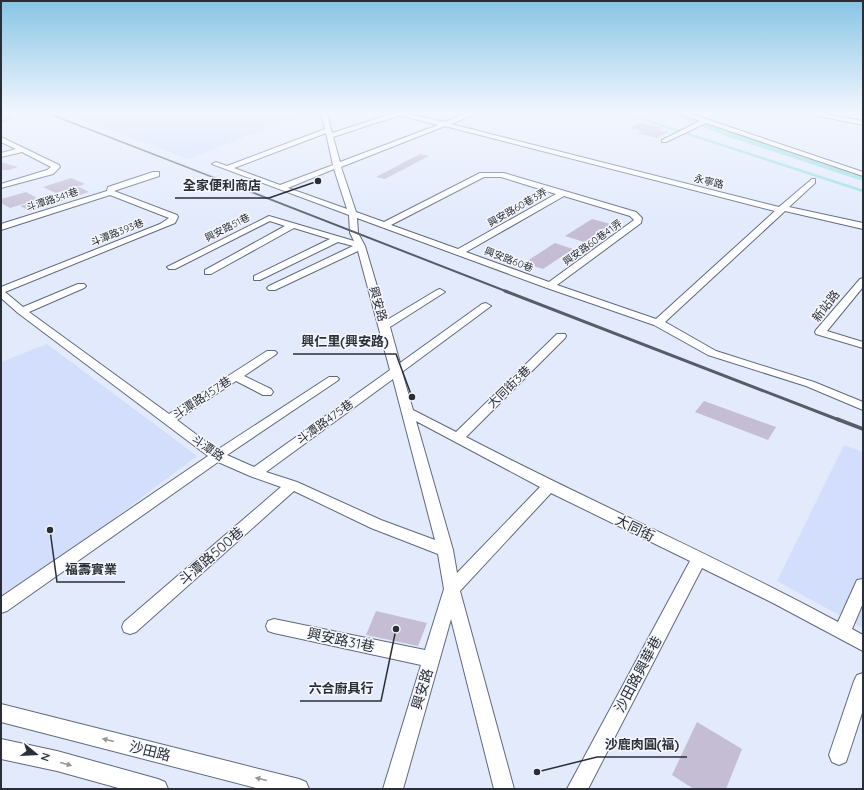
<svg xmlns="http://www.w3.org/2000/svg" width="864" height="790" viewBox="0 0 864 790" font-family="Quicksand,'Noto Sans TC',sans-serif">
<style>
.built{fill:#d2defc}
.lines{fill:none;stroke-linecap:round;stroke-linejoin:round}
.stream{stroke:#96dfe1;stroke-width:2.5}
.canal{fill:#96dfe1;fill-rule:evenodd}
.building{fill:#c5bdd4}
.minor-casing{stroke:#61697d;stroke-width:2}
.minor{fill:#fff;fill-rule:evenodd}
.rail-far3{stroke:#575c67;stroke-width:1.5}
.rail-far2{stroke:#575c67;stroke-width:2}
.rail-far1{stroke:#575c67;stroke-width:3}
.rail{stroke:#575c67;stroke-width:3.5}
.oneway{fill:#94969a}
.labels{text-anchor:middle;stroke-width:3;stroke-linejoin:round;paint-order:stroke}
.far-street-label{font-size:10px;fill:#2a2e36;stroke:#f5f7fc}
.street-label{font-size:12px;fill:#2a2e36;stroke:#f5f7fc}
.near-street-label{font-size:14px;fill:#2a2e36;stroke:#f5f7fc}
.leader{fill:none;stroke:#2a2e36;stroke-width:1.5}
.callout-dot{fill:#2a2e36;stroke:#f5f7fc;stroke-width:1.5}
.callout-label{font-size:13px;text-anchor:middle;font-weight:bold;fill:#2a2e36;stroke:#f5f7fc;stroke-width:3;stroke-linejoin:round;paint-order:stroke}
</style>
<rect width="100%" height="100%" fill="#e2eafc"/>
<g class="built">
<path d="M64,113H288L298,116L188,159Z"/>
<path d="M47,344L197,456L1,603V362Z"/>
<path d="M844,445L863,452V628L777,581Z"/>
</g>
<g class="lines">
<path class="stream" d="M624,113L863,191"/>
<path class="canal" d="M668,113H678L732,132L863,175V181L726,136Z"/>
</g>
<g class="building">
<path d="M1,113L13,118L7,120L10,121L1,124Z"/>
<path d="M641,123L663,128L659,130L668,132L657,138L637,133L642,131L630,128Z"/>
<path d="M420,154L429,156L385,179L376,177Z"/>
<path d="M1,162L18,167L9,170H1Z"/>
<path d="M71,178L85,184L56,193L43,187Z"/>
<path d="M79,187L89,192L30,211L20,206L68,192L66,191Z"/>
<path d="M26,192L39,199L10,208L1,203V199Z"/>
<path d="M592,219L611,224L584,242L565,236Z"/>
<path d="M555,243L573,249L543,269L524,263Z"/>
<path d="M704,401L776,427L768,440L695,412Z"/>
<path d="M376,611L427,623L418,646L366,635Z"/>
<path d="M697,722L742,749L726,789H694L672,775Z"/>
</g>
<g class="lines">
<defs>
<g id="minor">
<path d="M321,113H327L332,133L394,113H406L444,122L469,113H477L451,124L779,207L812,179H815V183L789,207L863,223V229L785,211L665,322L716,351L814,382L863,402V410L806,386L708,355L654,325L547,288L357,218L358,233L365,246L387,320L437,290L440,289L445,292L390,327L400,363L482,304L486,303L491,306L402,372L413,410L456,432L557,334H565L566,336L565,338L466,437C589,501 716,556 838,622L857,580L863,579V603L852,629L863,635V651L773,603L702,568L588,789H567L690,561L551,493L460,591L514,789H494L451,619L403,789H383L421,665L274,633L268,631L266,626L268,621L274,619L425,650L444,589L438,554L371,528L294,491L136,632L130,634L124,632L122,627L124,622L281,487L250,476L218,462L7,611L1,613V597L208,456L18,313L1,298V287L160,224L169,218L110,195L1,230V224L107,191L108,187L153,172H159V176L114,191L177,215L178,217L175,223L5,292L23,307L78,284H84L86,286L84,288L29,312L169,414L267,351H275L277,353L275,355L244,376L271,389L273,392L271,395H263L236,381L177,420L217,450L329,377H337L339,379L337,381L227,455L254,467L390,370L358,251L275,290H269L267,288L269,286L353,246L338,242L260,280H254V276L330,239L294,228L211,274H205V270L285,226L270,221L175,269H169L167,267L269,216L354,241L350,233L349,215L212,164L216,162L227,166L325,129ZM400,115L438,125L340,162L333,137ZM445,126L775,211L656,319L557,285L641,223L642,218L636,212L504,173H480L384,222L356,212L341,167ZM326,133L333,165L280,185L234,168ZM334,169L347,209L288,188ZM484,177H501L556,194L458,249L391,225ZM564,196L630,216L634,220L549,282L466,252ZM393,379L435,540L381,520L297,482L266,472ZM416,421L540,487L457,573L453,550Z"/>
<path d="M679,113H688L863,172V176L706,123L666,142H662V140L700,121Z"/>
<path d="M805,113H818L863,121V125Z"/>
<path d="M1,137L59,165L60,167L53,174L1,188V184L47,170L51,167L22,152L1,157V153L16,149L1,142Z"/>
<path d="M863,278V287L827,331L863,342V348L816,334L815,332L816,330L860,279Z"/>
<path d="M863,673V710L846,762L839,765L832,762L829,755L854,681L857,675Z"/>
<path d="M1,704L299,779L306,782L309,789H260L1,722Z"/>
<path d="M1,739L57,751L158,779L165,782L168,789H122L57,771L1,759Z"/>
</g>
</defs>
<use href="#minor" class="minor-casing"/>
<use href="#minor" class="minor"/>
<path class="rail-far3" d="M47,113L251,192"/>
<path class="rail-far2" d="M249,191L508,292"/>
<path class="rail-far1" d="M505,291L839,420"/>
<path class="rail" d="M837,419L863,429"/>
</g>
<defs><path id="oneway-solid" d="M-6-.8H1V-3.2L6.5 0L1 3.2V.8H-6Z"/></defs>
<g class="oneway">
<use href="#oneway-solid" transform="translate(108 740) rotate(-166)"/>
<use href="#oneway-solid" transform="translate(66 764) rotate(15)"/>
<use href="#oneway-solid" transform="translate(261 779) rotate(-166)"/>
</g>
<linearGradient id="sky" x2="0" y2="1"><stop stop-color="#87c5e5"/><stop offset="0.5" stop-color="#f2f6fe"/><stop offset="1" stop-color="#f2f6fe" stop-opacity="0"/></linearGradient>
<rect width="864" height="224" fill="url(#sky)"/>
<g class="labels">
<g class="far-street-label">
<text transform="translate(709 181) rotate(14)" y="4">永寧路</text>
<text transform="translate(52 199) rotate(-18)" y="4">斗潭路341巷</text>
<text transform="translate(517 207) rotate(-30)" y="4">興安路60巷3弄</text>
<text transform="translate(227 227) rotate(-27)" y="4">興安路51巷</text>
<text transform="translate(117 232) rotate(-22)" y="4">斗潭路393巷</text>
<text transform="translate(592 242) rotate(-36)" y="4">興安路60巷41弄</text>
<text transform="translate(509 259) rotate(21)" y="4">興安路60巷</text>
</g>
<g class="street-label">
<text transform="translate(378 304) rotate(74)" y="4">興安路</text>
<text transform="translate(826 306) rotate(-52)" y="4">新站路</text>
<text transform="translate(509 387) rotate(-44)" y="4">大同街3巷</text>
<text transform="translate(202 398) rotate(-33)" y="4">斗潭路457巷</text>
<text transform="translate(325 422) rotate(-36)" y="4">斗潭路475巷</text>
<text transform="translate(208 448) rotate(34)" y="4">斗潭路</text>
</g>
<g class="near-street-label">
<text transform="translate(635 528) rotate(26)" y="5">大同街</text>
<text transform="translate(211 556) rotate(-41)" y="5">斗潭路500巷</text>
<text transform="translate(341 640) rotate(12)" y="5">興安路31巷</text>
<text transform="translate(638 674) rotate(-62)" y="5">沙田路興華巷</text>
<text transform="translate(422 689) rotate(-73)" y="5">興安路</text>
<text transform="translate(150 751) rotate(14)" y="5">沙田路</text>
</g>
</g>
<path class="leader" d="M318 181L269 198H175M412 397L396 354H293M50 530L57 582H125M396 629L381 701H300M537 772L597 757H687"/>
<g class="callout-dot">
<circle cx="318" cy="181" r="4"/>
<circle cx="412" cy="397" r="4"/>
<circle cx="50" cy="530" r="4"/>
<circle cx="396" cy="629" r="4"/>
<circle cx="537" cy="772" r="4"/>
</g>
<g class="callout-label">
<text x="222" y="190">全家便利商店</text>
<text x="345" y="346">興仁里(興安路)</text>
<text x="91" y="574">福壽實業</text>
<text x="341" y="693">六合廚具行</text>
<text x="642" y="749">沙鹿肉圓(福)</text>
</g>
<rect width="864" height="790" fill="none" stroke="#2a2e36" stroke-width="4"/>
<g transform="translate(36 754) rotate(108)" stroke="#f5f7fc" stroke-width="3" paint-order="stroke">
<path d="M0-3L7 15L0 10L-7 15Z" fill="#2a2e36"/>
<text y="-6" font-size="11" font-weight="bold" text-anchor="middle" fill="#2a2e36">N</text>
</g>
</svg>
